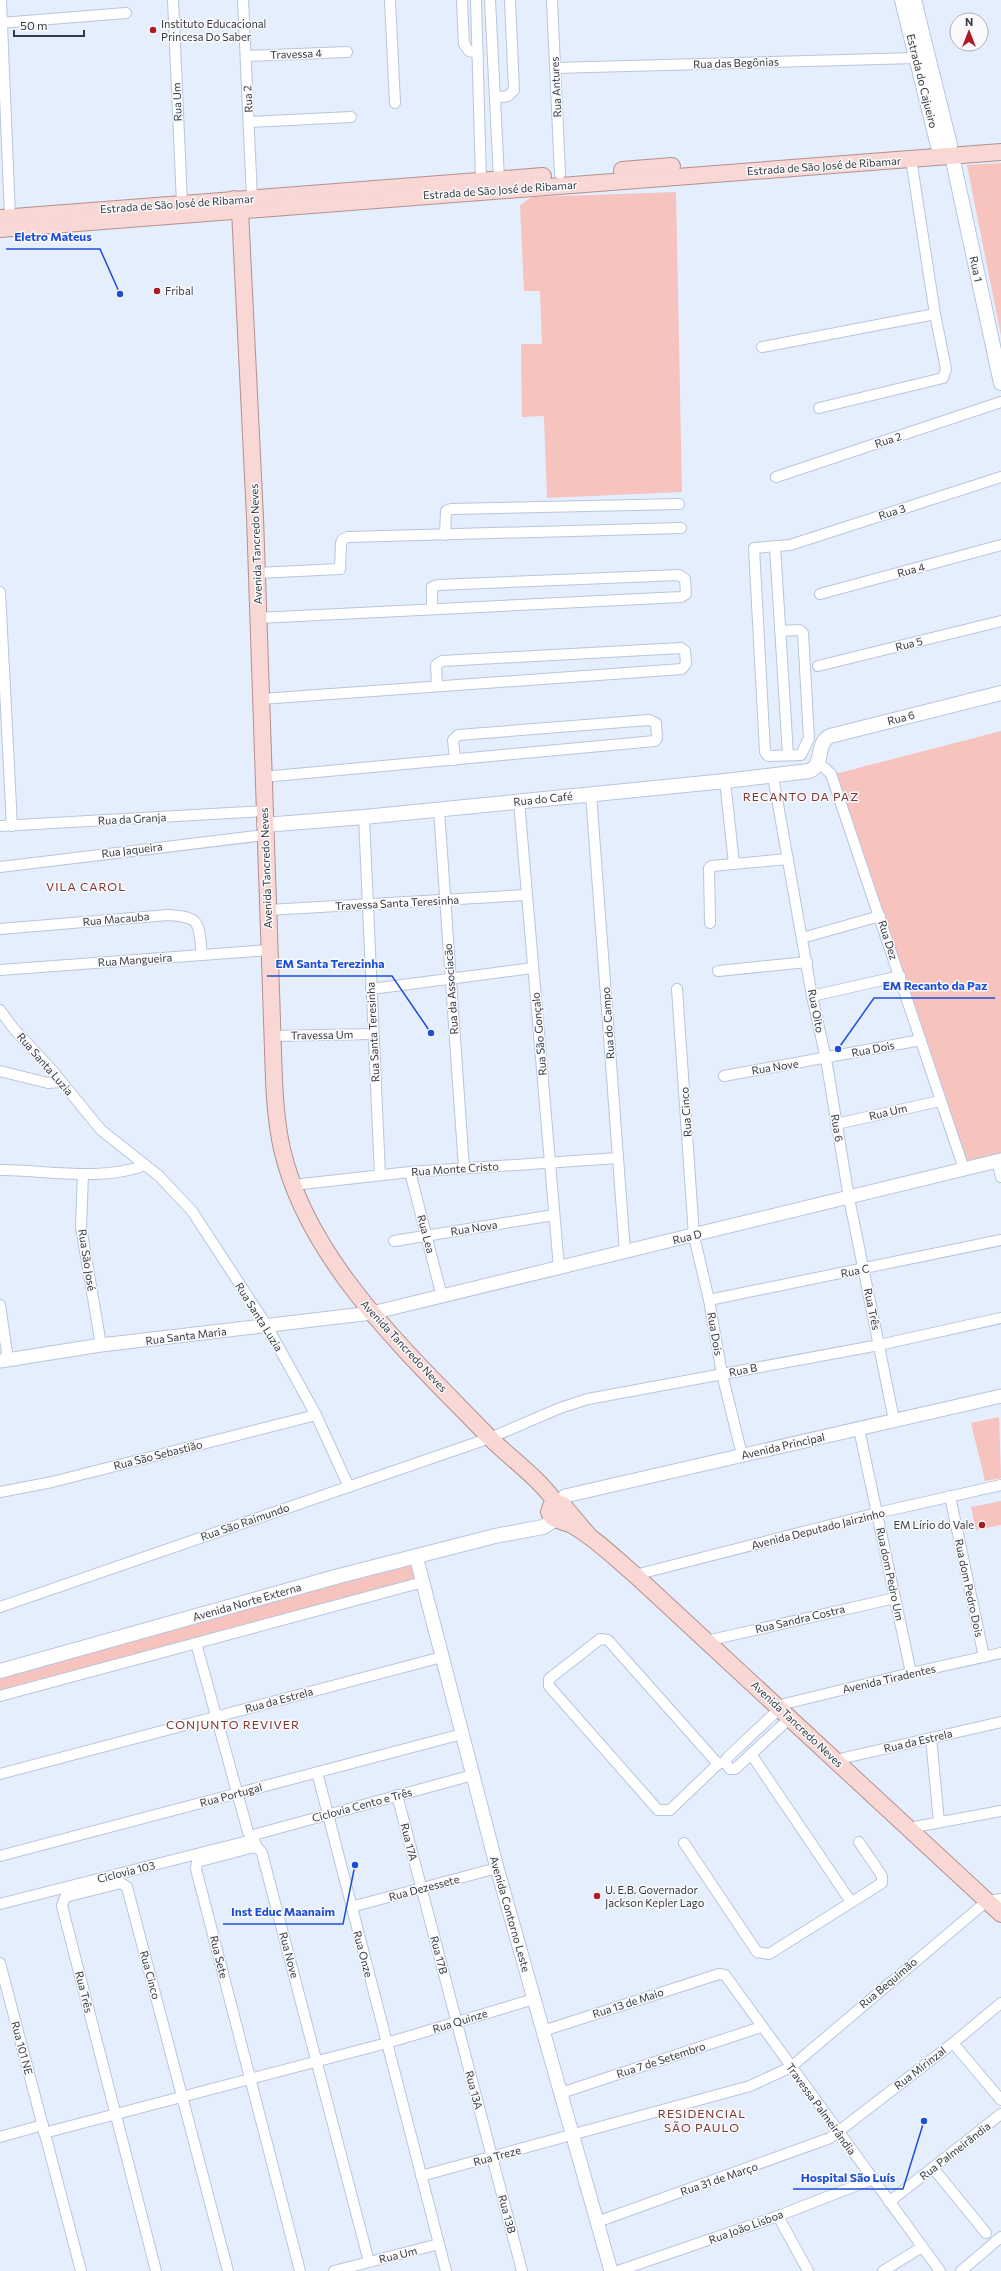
<svg xmlns="http://www.w3.org/2000/svg" width="1001" height="2271" viewBox="0 0 1001 2271" font-family="Commissioner,sans-serif">
<style>
.green{fill:#f6c3be}
.lines{fill:none;stroke-linecap:round;stroke-linejoin:round}
.minor-casing{stroke:#b7c6de;stroke-width:12}
.tertiary-casing{stroke:#b7c6de;stroke-width:15}
.secondary-casing{stroke:#b7c6de;stroke-width:16}
.primary-casing{stroke:#b29090;stroke-width:18}
.minor{stroke:#fff;stroke-width:10}
.tertiary{stroke:#fff;stroke-width:13}
.secondary{stroke:#fff;stroke-width:14}
.primary{stroke:#f9d7d4;stroke-width:16}
.poi-dot{fill:#ad1a25;stroke:#fafafa;stroke-width:1.5}
.labels{text-anchor:middle;stroke-width:3;stroke-linejoin:round;paint-order:stroke}
.poi-label{font-size:11px;fill:#363c46;stroke:#fafafa;text-anchor:start}
.street-label{font-size:11px;fill:#363c46;stroke:#fafafa}
.neighbourhood-label{font-size:12px;letter-spacing:1px;fill:#7e3734;stroke:#fafafa}
.leader{fill:none;stroke:#1d4ed8;stroke-width:1.5}
.callout-dot{fill:#1d4ed8;stroke:#fafafa;stroke-width:1.5}
.callout-label{font-size:12px;text-anchor:middle;font-weight:bold;fill:#1d4ed8;stroke:#fafafa;stroke-width:3;stroke-linejoin:round;paint-order:stroke}
</style>
<rect width="100%" height="100%" fill="#e5eefd"/>
<g class="green">
<path d="M1001,163V336L967,165Z"/>
<path d="M676,192L682,492L547,498L544,416L522,417L521,344H542L540,291H524L520,205L532,197Z"/>
<path d="M1001,731V1156L966,1165L835,774Z"/>
<path d="M999,1417L1001,1478L985,1481L971,1423Z"/>
<path d="M1001,1501V1525L976,1530L971,1507Z"/>
<path d="M411,1561L415,1579L0,1692V1677Z"/>
</g>
<g class="lines">
<defs>
<g id="minor">
<path d="M1,0L10,217"/>
<path d="M173,0L182,203"/>
<path d="M243,0L252,198"/>
<path d="M390,0L395,103"/>
<path d="M462,0L464,44L469,51L478,53"/>
<path d="M476,0L481,180"/>
<path d="M490,0L499,179"/>
<path d="M552,0L560,174"/>
<path d="M0,23L126,13"/>
<path d="M246,56L347,52"/>
<path d="M555,68L916,58"/>
<path d="M495,98L508,96L514,90L510,0"/>
<path d="M249,122L351,117"/>
<path d="M762,347L935,314"/>
<path d="M819,408L943,378L946,369L935,314L911,159"/>
<path d="M776,477L1001,402"/>
<path d="M445,535L446,511L451,509L679,504"/>
<path d="M775,546L788,755"/>
<path d="M257,573L340,569L341,543L343,539L348,537L681,528"/>
<path d="M0,592L12,826"/>
<path d="M820,594L1001,545"/>
<path d="M258,618L681,597L686,594L685,579L679,575L438,585L432,587V609"/>
<path d="M780,631L799,630L803,633L809,738L801,755L768,756L765,752L754,548L790,545L1001,477"/>
<path d="M818,666L1001,621"/>
<path d="M261,699L682,669L686,664L685,651L681,648L442,661L436,665L437,686"/>
<path d="M818,762L831,774L964,1169"/>
<path d="M773,776L812,996L826,1059L849,1198L894,1420"/>
<path d="M263,777L655,741L657,738L656,723L649,720L458,735L453,740L455,760"/>
<path d="M725,781L734,864"/>
<path d="M591,794L625,1252"/>
<path d="M519,801L559,1268"/>
<path d="M439,810L464,1168"/>
<path d="M364,817L380,1175"/>
<path d="M0,826L264,811"/>
<path d="M0,867L265,835"/>
<path d="M268,910L526,895"/>
<path d="M710,923L709,868L712,866L788,859"/>
<path d="M0,929L168,915C203,917 198,924 202,955"/>
<path d="M802,938L880,916"/>
<path d="M0,970L269,950"/>
<path d="M718,971L807,962"/>
<path d="M371,989L533,968"/>
<path d="M677,989L694,1236L709,1300L722,1374L742,1455"/>
<path d="M812,996L900,976"/>
<path d="M0,1010L14,1029L52,1070L101,1130L159,1176L192,1211L267,1326L316,1415L349,1487"/>
<path d="M272,1036L373,1034"/>
<path d="M0,1071L48,1083L61,1082"/>
<path d="M724,1076L921,1040"/>
<path d="M836,1124L940,1101"/>
<path d="M997,1161L1001,1177"/>
<path d="M0,1170C45,1170 103,1182 145,1165"/>
<path d="M410,1172L442,1297"/>
<path d="M83,1174L81,1227L101,1345"/>
<path d="M293,1185L410,1172L618,1158"/>
<path d="M394,1241L554,1215"/>
<path d="M709,1300L1001,1240"/>
<path d="M0,1305L8,1360"/>
<path d="M859,1429L911,1673"/>
<path d="M0,1492L52,1482L316,1415"/>
<path d="M950,1496L984,1657"/>
<path d="M635,1575L877,1513L1001,1485"/>
<path d="M0,1607L490,1438L560,1408L588,1399L879,1345L1001,1318"/>
<path d="M706,1641L895,1598"/>
<path d="M196,1643L248,1832L256,1844"/>
<path d="M0,1696L423,1582"/>
<path d="M776,1706L911,1673L1001,1653"/>
<path d="M779,1709L727,1758L725,1762L730,1769H735L790,1718"/>
<path d="M931,1738L939,1822"/>
<path d="M751,1754L851,1902"/>
<path d="M835,1760L1001,1722"/>
<path d="M718,1764L608,1640L600,1639L549,1679V1686L658,1810H670L718,1764L725,1762"/>
<path d="M317,1772L446,2271"/>
<path d="M0,1774L442,1657"/>
<path d="M397,1795L522,2271"/>
<path d="M909,1828L1001,1811"/>
<path d="M684,1843L757,1952L769,1954L882,1883V1876L859,1842"/>
<path d="M0,1856L462,1734"/>
<path d="M0,1904L248,1841L257,1834L473,1775"/>
<path d="M351,1907L497,1868"/>
<path d="M0,1963L81,2271"/>
<path d="M543,2031L719,1974L725,1975L940,2271"/>
<path d="M953,2043L1001,2100"/>
<path d="M561,2093L761,2027"/>
<path d="M44,2133L387,2043L534,1999"/>
<path d="M0,2137L43,2125"/>
<path d="M933,2168L986,2233"/>
<path d="M421,2176L750,2086L791,2067L987,1901L1001,1899"/>
<path d="M889,2202L1001,2114"/>
<path d="M778,2216L808,2271"/>
<path d="M597,2222L830,2138L953,2043L1001,2003"/>
<path d="M156,2271L62,1906L65,1897L121,1883L127,1887L228,2271"/>
<path d="M300,2271L196,1869L197,1862L254,1847L259,1849L262,1853L369,2262"/>
<path d="M334,2271L439,2244"/>
<path d="M618,2271L778,2216L873,2179"/>
<path d="M883,2271L922,2247"/>
<path d="M961,2271L1001,2237"/>
</g>
<g id="tertiary">
<path d="M0,1361L101,1345L372,1313L1001,1160"/>
<path d="M558,1503L565,1496L1001,1396"/>
<path d="M416,1556L497,1868L611,2271"/>
</g>
<g id="secondary">
<path d="M902,0L938,146L952,156L1001,383"/>
<path d="M914,0L950,145"/>
<path d="M264,825L364,817L725,781L809,771C825,765 815,743 830,736L1001,693"/>
<path d="M0,1671L339,1576L495,1536L543,1527L556,1519"/>
</g>
<g id="primary">
<path d="M622,170L672,166"/>
<path d="M234,199L240,210L255,517L274,1080C275,1103 277,1127 282,1149C308,1263 411,1356 489,1437C510,1458 540,1479 556,1503"/>
<path d="M0,218L543,176"/>
<path d="M0,229L1001,152"/>
<path d="M590,1537L563,1505L556,1503L551,1506L549,1512C552,1521 564,1521 572,1525C595,1538 615,1558 635,1575L1001,1914"/>
</g>
</defs>
<use href="#minor" class="minor-casing"/>
<use href="#tertiary" class="tertiary-casing"/>
<use href="#secondary" class="secondary-casing"/>
<use href="#primary" class="primary-casing"/>
<use href="#minor" class="minor"/>
<use href="#tertiary" class="tertiary"/>
<use href="#secondary" class="secondary"/>
<use href="#primary" class="primary"/>
</g>
<g class="poi-dot">
<circle cx="153" cy="30" r="4"/>
<circle cx="157" cy="291" r="4"/>
<circle cx="982" cy="1525" r="4"/>
<circle cx="597" cy="1896" r="4"/>
</g>
<g class="labels">
<g class="poi-label">
<text x="161" y="28">Instituto Educacional<tspan x="161" dy="13">Princesa Do Saber</tspan></text>
<text x="165" y="295">Fribal</text>
<text x="974" y="1529" text-anchor="end">EM Lírio do Vale</text>
<text x="605" y="1894">U. E.B. Governador<tspan x="605" dy="13">Jackson Kepler Lago</tspan></text>
</g>
<g class="street-label">
<text transform="translate(296 54) rotate(-2)" y="4">Travessa 4</text>
<text transform="translate(736 63) rotate(-2)" y="4">Rua das Begônias</text>
<text transform="translate(922 81) rotate(76)" y="4">Estrada do Cajueiro</text>
<text transform="translate(556 87) rotate(-93)" y="4">Rua Antures</text>
<text transform="translate(248 99) rotate(-93)" y="4">Rua 2</text>
<text transform="translate(177 102) rotate(-92)" y="4">Rua Um</text>
<text transform="translate(824 166) rotate(-4)" y="4">Estrada de São José de Ribamar</text>
<text transform="translate(500 190) rotate(-4)" y="4">Estrada de São José de Ribamar</text>
<text transform="translate(177 204) rotate(-4)" y="4">Estrada de São José de Ribamar</text>
<text transform="translate(976 269) rotate(78)" y="4">Rua 1</text>
<text transform="translate(888 440) rotate(-18)" y="4">Rua 2</text>
<text transform="translate(892 512) rotate(-18)" y="4">Rua 3</text>
<text transform="translate(256 544) rotate(-92)" y="4">Avenida Tancredo Neves</text>
<text transform="translate(911 570) rotate(-15)" y="4">Rua 4</text>
<text transform="translate(909 644) rotate(-14)" y="4">Rua 5</text>
<text transform="translate(901 718) rotate(-14)" y="4">Rua 6</text>
<text transform="translate(543 799) rotate(-6)" y="4">Rua do Café</text>
<text transform="translate(132 819) rotate(-3)" y="4">Rua da Granja</text>
<text transform="translate(132 850) rotate(-7)" y="4">Rua Jaqueira</text>
<text transform="translate(266 868) rotate(-92)" y="4">Avenida Tancredo Neves</text>
<text transform="translate(397 903) rotate(-3)" y="4">Travessa Santa Teresinha</text>
<text transform="translate(116 919) rotate(-5)" y="4">Rua Macauba</text>
<text transform="translate(888 940) rotate(72)" y="4">Rua Dez</text>
<text transform="translate(135 960) rotate(-4)" y="4">Rua Mangueira</text>
<text transform="translate(451 989) rotate(-94)" y="4">Rua da Associacão</text>
<text transform="translate(816 1011) rotate(79)" y="4">Rua Oito</text>
<text transform="translate(608 1023) rotate(-94)" y="4">Rua do Campo</text>
<text transform="translate(373 1032) rotate(-93)" y="4">Rua Santa Teresinha</text>
<text transform="translate(539 1034) rotate(-95)" y="4">Rua São Gonçalo</text>
<text transform="translate(322 1035) rotate(-1)" y="4">Travessa Um</text>
<text transform="translate(873 1049) rotate(-11)" y="4">Rua Dois</text>
<text transform="translate(45 1064) rotate(49)" y="4">Rua Santa Luzia</text>
<text transform="translate(775 1067) rotate(-9)" y="4">Rua Nove</text>
<text transform="translate(686 1112) rotate(-94)" y="4">Rua Cinco</text>
<text transform="translate(888 1112) rotate(-13)" y="4">Rua Um</text>
<text transform="translate(837 1128) rotate(80)" y="4">Rua 6</text>
<text transform="translate(455 1169) rotate(-4)" y="4">Rua Monte Cristo</text>
<text transform="translate(474 1228) rotate(-9)" y="4">Rua Nova</text>
<text transform="translate(426 1234) rotate(75)" y="4">Rua Lea</text>
<text transform="translate(687 1237) rotate(-14)" y="4">Rua D</text>
<text transform="translate(87 1260) rotate(81)" y="4">Rua São José</text>
<text transform="translate(855 1271) rotate(-11)" y="4">Rua C</text>
<text transform="translate(872 1309) rotate(78)" y="4">Rua Três</text>
<text transform="translate(259 1317) rotate(58)" y="4">Rua Santa Luzia</text>
<text transform="translate(715 1334) rotate(80)" y="4">Rua Dois</text>
<text transform="translate(186 1336) rotate(-7)" y="4">Rua Santa Maria</text>
<text transform="translate(404 1346) rotate(47)" y="4">Avenida Tancredo Neves</text>
<text transform="translate(743 1370) rotate(-11)" y="4">Rua B</text>
<text transform="translate(783 1446) rotate(-13)" y="4">Avenida Principal</text>
<text transform="translate(158 1455) rotate(-14)" y="4">Rua São Sebastião</text>
<text transform="translate(245 1522) rotate(-19)" y="4">Rua São Raimundo</text>
<text transform="translate(818 1529) rotate(-14)" y="4">Avenida Deputado Jairzinho</text>
<text transform="translate(890 1574) rotate(78)" y="4">Rua dom Pedro Um</text>
<text transform="translate(969 1588) rotate(78)" y="4">Rua dom Pedro Dois</text>
<text transform="translate(247 1602) rotate(-16)" y="4">Avenida Norte Externa</text>
<text transform="translate(800 1619) rotate(-13)" y="4">Rua Sandra Costra</text>
<text transform="translate(889 1679) rotate(-13)" y="4">Avenida Tiradentes</text>
<text transform="translate(279 1700) rotate(-15)" y="4">Rua da Estrela</text>
<text transform="translate(797 1724) rotate(43)" y="4">Avenida Tancredo Neves</text>
<text transform="translate(918 1741) rotate(-13)" y="4">Rua da Estrela</text>
<text transform="translate(231 1795) rotate(-15)" y="4">Rua Portugal</text>
<text transform="translate(362 1805) rotate(-15)" y="4">Ciclovia Cento e Três</text>
<text transform="translate(409 1842) rotate(76)" y="4">Rua 17A</text>
<text transform="translate(126 1872) rotate(-14)" y="4">Ciclovia 103</text>
<text transform="translate(424 1888) rotate(-15)" y="4">Rua Dezessete</text>
<text transform="translate(510 1914) rotate(74)" y="4">Avenida Contorno Leste</text>
<text transform="translate(363 1954) rotate(75)" y="4">Rua Onze</text>
<text transform="translate(289 1955) rotate(75)" y="4">Rua Nove</text>
<text transform="translate(439 1955) rotate(75)" y="4">Rua 17B</text>
<text transform="translate(219 1957) rotate(76)" y="4">Rua Sete</text>
<text transform="translate(150 1975) rotate(75)" y="4">Rua Cinco</text>
<text transform="translate(888 1983) rotate(-40)" y="4">Rua Bequimão</text>
<text transform="translate(84 1992) rotate(76)" y="4">Rua Três</text>
<text transform="translate(628 2003) rotate(-18)" y="4">Rua 13 de Maio</text>
<text transform="translate(460 2021) rotate(-17)" y="4">Rua Quinze</text>
<text transform="translate(22 2048) rotate(75)" y="4">Rua 101 NE</text>
<text transform="translate(661 2060) rotate(-18)" y="4">Rua 7 de Setembro</text>
<text transform="translate(920 2068) rotate(-38)" y="4">Rua Mirinzal</text>
<text transform="translate(474 2090) rotate(75)" y="4">Rua 13A</text>
<text transform="translate(821 2109) rotate(54)" y="4">Travessa Palmeirândia</text>
<text transform="translate(955 2151) rotate(-38)" y="4">Rua Palmeirãndia</text>
<text transform="translate(497 2156) rotate(-15)" y="4">Rua Treze</text>
<text transform="translate(719 2179) rotate(-19)" y="4">Rua 31 de Março</text>
<text transform="translate(507 2214) rotate(75)" y="4">Rua 13B</text>
<text transform="translate(746 2227) rotate(-20)" y="4">Rua João Lisboa</text>
<text transform="translate(398 2255) rotate(-14)" y="4">Rua Um</text>
</g>
<g class="neighbourhood-label">
<text x="801" y="801">RECANTO DA PAZ</text>
<text x="86" y="891">VILA CAROL</text>
<text x="233" y="1729">CONJUNTO REVIVER</text>
<text x="702" y="2118">RESIDENCIAL<tspan x="702" dy="14">SÃO PAULO</tspan></text>
</g>
</g>
<path class="leader" d="M120 294L100 249H6M431 1033L392 976H267M838 1049L874 998H995M355 1865L343 1924H223M924 2121L903 2189H793"/>
<g class="callout-dot">
<circle cx="120" cy="294" r="4"/>
<circle cx="431" cy="1033" r="4"/>
<circle cx="838" cy="1049" r="4"/>
<circle cx="355" cy="1865" r="4"/>
<circle cx="924" cy="2121" r="4"/>
</g>
<g class="callout-label">
<text x="53" y="241">Eletro Mateus</text>
<text x="330" y="968">EM Santa Terezinha</text>
<text x="935" y="990">EM Recanto da Paz</text>
<text x="283" y="1916">Inst Educ Maanaim</text>
<text x="848" y="2182">Hospital São Luís</text>
</g>
<g transform="translate(969 32)"><circle r="19" fill="#fafafa" stroke="#acaeb2"/>
<path d="M0-3L7 15L0 10L-7 15Z" fill="#ad1a25"/>
<text y="-6" font-size="11" font-weight="bold" text-anchor="middle" fill="#363c46">N</text>
</g>
<path d="M14 30v6h70v-6" fill="none" stroke="#363c46" stroke-width="2"/>
<text x="20" y="30" font-size="12" fill="#363c46" stroke="#fafafa" stroke-width="3" paint-order="stroke">50 m</text>
</svg>
